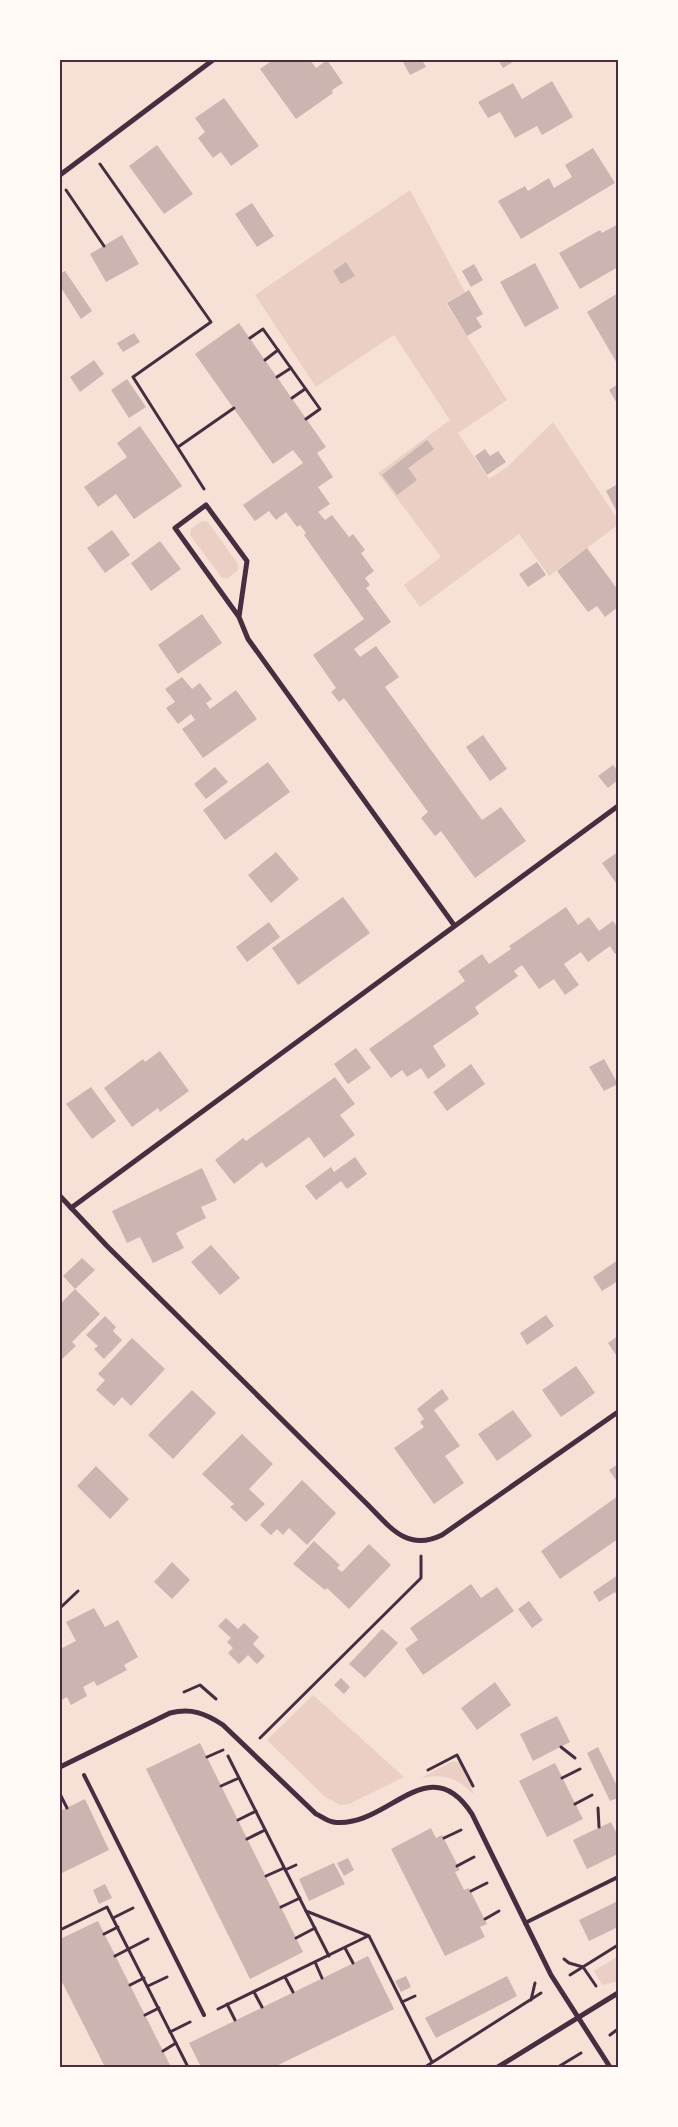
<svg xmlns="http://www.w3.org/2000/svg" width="678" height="2127" viewBox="0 0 678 2127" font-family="'Sofia Sans Condensed',sans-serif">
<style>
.green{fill:#ebcfc5}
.building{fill:#ccb4b1}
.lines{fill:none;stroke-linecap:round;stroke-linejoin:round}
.path{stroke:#4a2c40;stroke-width:3}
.service{stroke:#4a2c40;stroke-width:4}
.minor{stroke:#4a2c40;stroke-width:5}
.neatline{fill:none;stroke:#4a2c40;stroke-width:2}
</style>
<rect width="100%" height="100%" fill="#f7e1d7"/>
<g class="green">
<path d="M410,190L465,292L446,303L507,400L458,433L489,479L507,467L553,422L618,520V525L549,576L519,534L420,607L404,585L441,557L378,473L450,420L394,335L316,387L255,295Z"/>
<path d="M202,521L208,522L238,564V570L228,578H222L190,535L191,529Z"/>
<path d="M313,1695L404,1777L349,1804L340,1805L324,1796L267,1740Z"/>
<path d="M453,1761L460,1763L475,1796C459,1778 442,1772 419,1779Z"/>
<path d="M618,1956V1981L602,1985L594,1971Z"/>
</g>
<g class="building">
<path d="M273,60H310L316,68L327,60L343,83L332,90L333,93L296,119L260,69Z"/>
<path d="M406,60H422L426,67L410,75L403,62Z"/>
<path d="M498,60H516L503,68Z"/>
<path d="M552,81L573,117L542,135L537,126L515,138L500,112L488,118L478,102L513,83L522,99Z"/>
<path d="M224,98L259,146L231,166L221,152L213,158L198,138L205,132L195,118Z"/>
<path d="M157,145L193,194L164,214L129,166Z"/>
<path d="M593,148L615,183L521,239L498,201L525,186L528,191L549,178L554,188L572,177L565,165Z"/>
<path d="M252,203L274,236L257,247L235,214Z"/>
<path d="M618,224V267L580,289L559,253L600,230L602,233Z"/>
<path d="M122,235L139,264L106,282L90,254Z"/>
<path d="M346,262L355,276L341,284L333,271Z"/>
<path d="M535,263L559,308L525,327L500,282Z"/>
<path d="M474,264L483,280L471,287L462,271Z"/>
<path d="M65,271L92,311L81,319L60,286V274Z"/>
<path d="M469,290L483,314L476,318L482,327L467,336L447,303Z"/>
<path d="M618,293V365L587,312Z"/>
<path d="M239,323L326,447L317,453L333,477L318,487L330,504L318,512L325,520L332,515L349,537L353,534L365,550L361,553L374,571L365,578L370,585L366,588L391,622L354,649L360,657L376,646L399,677L385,687L482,820L501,807L526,841L475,878L441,831L435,836L421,818L428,812L344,698L339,702L331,692L336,688L313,655L364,619L304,535L306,533L300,525L297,527L286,512L276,520L269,511L255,521L243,505L303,463L293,450L273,464L195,354Z"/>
<path d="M134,333L140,342L123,352L117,343Z"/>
<path d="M94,360L104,374L80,392L70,377Z"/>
<path d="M127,379L146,407L129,418L111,390Z"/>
<path d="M618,384V405L609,390Z"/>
<path d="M140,426L182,486L134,519L116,494L98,507L84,487L127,457L117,443Z"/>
<path d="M427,440L434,449L408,468L417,480L397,495L382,475Z"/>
<path d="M485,449L490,456L498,451L506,462L487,475L475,456Z"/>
<path d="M616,485L618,489V514L606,491Z"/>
<path d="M112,530L130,555L105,573L87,548Z"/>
<path d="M160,541L181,569L151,591L131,563Z"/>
<path d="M587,548L618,590V607L605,617L597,606L588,612L557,571Z"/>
<path d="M537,562L546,575L528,587L519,574Z"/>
<path d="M202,614L222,643L178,674L158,645Z"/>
<path d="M182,677L192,689L200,683L212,699L206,703L210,709L236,690L257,719L203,758L182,729L195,720L191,714L178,724L166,708L175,702L165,689Z"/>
<path d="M483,735L507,769L490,781L466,747Z"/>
<path d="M268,762L290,792L225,840L203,810Z"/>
<path d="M613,765L618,771V780L608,788L598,776Z"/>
<path d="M215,767L228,782L206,799L194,784Z"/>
<path d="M276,852L299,879L271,903L248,875Z"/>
<path d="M618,852V886L602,863Z"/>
<path d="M343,897L370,933L298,985L272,948Z"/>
<path d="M566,907L578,925L589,917L599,931L613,921L618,928V951L615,954L610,946L588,962L581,952L564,964L579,985L565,995L554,979L539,989L522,965L514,971L518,976L475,1007L479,1014L433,1046L446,1066L428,1079L421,1068L407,1077L402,1070L391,1078L369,1049L465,981L458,971L482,954L489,964L511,949L509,946Z"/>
<path d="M269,922L280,937L247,962L236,947Z"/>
<path d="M356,1048L371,1068L348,1084L334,1064Z"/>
<path d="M160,1051L189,1091L160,1112L158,1108L132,1127L104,1088L143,1059L145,1062Z"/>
<path d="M604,1059L618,1084L604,1091L589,1067Z"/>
<path d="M471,1064L485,1084L447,1111L433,1092Z"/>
<path d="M335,1077L355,1104L340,1115L355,1135L324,1158L309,1137L266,1168L262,1162L234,1184L215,1160L243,1138L246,1141Z"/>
<path d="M91,1087L116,1121L92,1139L66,1104Z"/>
<path d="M355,1157L367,1174L347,1189L341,1181L316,1200L305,1186L331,1167L334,1172Z"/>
<path d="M202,1168L217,1200L201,1207L206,1218L176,1233L184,1248L153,1263L140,1237L127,1243L112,1211Z"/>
<path d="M211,1245L240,1278L220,1295L191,1262Z"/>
<path d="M82,1258L95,1270L75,1289L63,1276Z"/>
<path d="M618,1260V1281L602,1291L593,1277Z"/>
<path d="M75,1289L100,1314L72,1342L76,1346L60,1361V1304Z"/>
<path d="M546,1315L554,1326L527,1345L520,1333Z"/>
<path d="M105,1316L116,1327L113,1331L122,1340L104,1359L94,1349L98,1346L86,1335Z"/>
<path d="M618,1336V1358L608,1343Z"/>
<path d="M132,1338L165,1369L131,1406L122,1397L114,1406L96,1390L105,1380L98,1374Z"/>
<path d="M576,1366L595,1393L561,1417L542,1390Z"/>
<path d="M442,1389L449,1399L434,1410L460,1446L445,1456L464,1483L434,1504L394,1448L424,1427L420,1422L424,1419L417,1409Z"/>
<path d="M192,1390L216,1413L173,1459L148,1435Z"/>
<path d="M513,1410L532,1436L497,1461L478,1434Z"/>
<path d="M242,1434L273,1464L249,1489L265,1504L246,1522L230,1507L234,1504L202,1474Z"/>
<path d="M618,1464V1483L609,1470Z"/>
<path d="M96,1466L129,1499L110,1519L77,1486Z"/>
<path d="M302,1480L336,1513L307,1545L289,1528L283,1535L277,1529L271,1535L260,1525Z"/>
<path d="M618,1496V1539L560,1579L541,1551Z"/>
<path d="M314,1541L340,1565L337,1568L342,1572L369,1544L391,1565L349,1609L327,1588L325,1590L293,1564Z"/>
<path d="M172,1562L190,1580L172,1599L154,1582Z"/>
<path d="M618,1575V1597L615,1592L599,1602L593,1592Z"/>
<path d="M471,1584L481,1598L497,1587L514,1611L423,1675L405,1649L418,1640L410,1628Z"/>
<path d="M529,1601L543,1620L532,1628L518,1609Z"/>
<path d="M94,1608L105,1627L118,1620L138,1657L124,1665L127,1670L97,1686L94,1681L83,1687L87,1696L71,1705L67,1697L60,1701V1649L76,1641L66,1622Z"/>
<path d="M226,1618L238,1629L244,1623L259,1637L253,1644L265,1656L257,1664L248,1655L239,1664L228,1653L233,1648L227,1642L231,1638L218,1626Z"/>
<path d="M382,1629L398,1643L365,1678L349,1664Z"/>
<path d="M341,1678L350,1687L344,1694L334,1685Z"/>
<path d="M495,1682L511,1705L477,1730L461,1708Z"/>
<path d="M557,1716L570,1742L533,1761L520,1734Z"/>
<path d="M200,1743L303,1952L250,1979L146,1769Z"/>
<path d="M598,1747L618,1788V1798L610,1801L587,1753Z"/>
<path d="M555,1763L583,1819L547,1837L519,1781Z"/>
<path d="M85,1799L109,1850L60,1874V1811Z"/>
<path d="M611,1822L618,1836V1854L587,1869L573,1840Z"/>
<path d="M431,1828L436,1838L442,1835L460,1870L455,1872L464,1890L469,1888L487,1924L480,1927L485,1937L445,1956L391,1849Z"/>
<path d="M348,1858L354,1870L344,1876L337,1863Z"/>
<path d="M334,1863L345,1884L309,1901L299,1879Z"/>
<path d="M105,1884L112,1898L99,1904L93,1890Z"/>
<path d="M618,1901V1927L589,1941L579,1920Z"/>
<path d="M98,1921L171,2067H105L60,1978V1939Z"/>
<path d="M368,1956L394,2009L274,2067H201L189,2043Z"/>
<path d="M406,1976L411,1987L401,1992L395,1981Z"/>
<path d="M507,1976L517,1996L436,2038L425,2018Z"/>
</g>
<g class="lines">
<g class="path">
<path d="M100,164L211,322L133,377L204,489"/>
<path d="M66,190L104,246"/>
<path d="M250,338L263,329L320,409L306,419"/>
<path d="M265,360L278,350"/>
<path d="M277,377L291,368"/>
<path d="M292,398L305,389"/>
<path d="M178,447L234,408"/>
<path d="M60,1608L78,1591"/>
<path d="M184,1692L200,1685L216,1699"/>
<path d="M260,1738L421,1578V1556"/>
<path d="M561,1747L575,1758"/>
<path d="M228,1756L306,1911L369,1936L432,2062"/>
<path d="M207,1757L223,1750"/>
<path d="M428,1770L457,1755L473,1786"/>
<path d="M562,1778L580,1769"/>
<path d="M221,1786L239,1778"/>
<path d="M60,1794L67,1808"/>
<path d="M575,1804L592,1795"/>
<path d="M598,1808L599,1827"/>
<path d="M238,1820L256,1811"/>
<path d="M444,1838L461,1830"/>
<path d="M247,1839L265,1830"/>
<path d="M457,1866L474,1857"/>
<path d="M285,1870L296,1865"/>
<path d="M266,1876L284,1868"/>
<path d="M471,1891L487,1883"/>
<path d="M281,1907L300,1898"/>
<path d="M306,1911L329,1956"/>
<path d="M113,1918L133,1908"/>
<path d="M485,1919L499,1911"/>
<path d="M60,1930L107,1907L188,2067"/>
<path d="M104,1934L118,1927"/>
<path d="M296,1938L315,1928"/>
<path d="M345,1948L353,1963"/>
<path d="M115,1956L148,1939"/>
<path d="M564,1959L569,1963L583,1967L596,1986"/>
<path d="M315,1962L322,1978"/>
<path d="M570,1975L618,1945"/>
<path d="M285,1977L293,1992"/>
<path d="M130,1985L144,1978"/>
<path d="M148,1986L167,1977"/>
<path d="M254,1992L262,2007"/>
<path d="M531,2000L535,1983"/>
<path d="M402,2002L415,1996"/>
<path d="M227,2004L235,2020"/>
<path d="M218,2009L368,1936"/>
<path d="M145,2015L159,2008"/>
<path d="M170,2032L190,2022"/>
<path d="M610,2035L618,2029"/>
<path d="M163,2051L176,2043"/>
<path d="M425,2067L541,1993"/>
<path d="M558,2067L581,2053"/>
</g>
<g class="service">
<path d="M84,1775L204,2015"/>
<path d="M525,1923L618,1877"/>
</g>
<g class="minor">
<path d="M60,175L213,60"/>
<path d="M239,617L247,561L206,505L175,528L239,617L248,639L454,925"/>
<path d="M60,1196L107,1246L364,1501C388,1524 405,1553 442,1535L618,1412"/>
<path d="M71,1208L618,806"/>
<path d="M60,1767L170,1713C191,1708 205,1713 223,1725L316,1814C321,1816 327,1821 333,1822C387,1830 428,1746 472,1814L551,1975L610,2067"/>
<path d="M498,2067L618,1993"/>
</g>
</g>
<rect width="678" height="2127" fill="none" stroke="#fffaf5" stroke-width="122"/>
<rect x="61" y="61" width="556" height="2005" class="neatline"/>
</svg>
